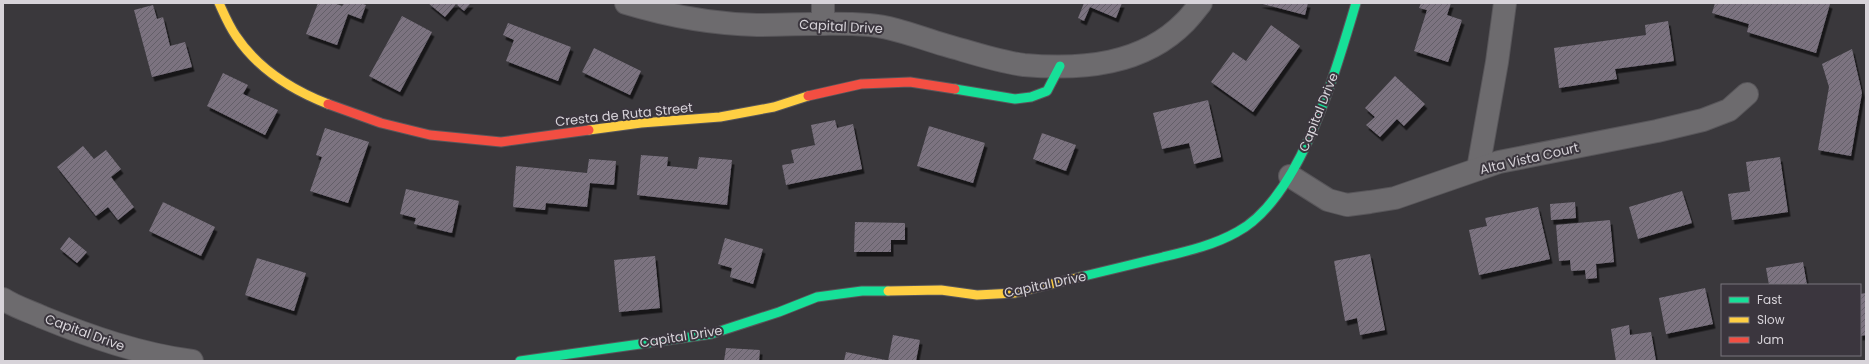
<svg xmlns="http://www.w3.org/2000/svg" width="1869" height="364" viewBox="0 0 1869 364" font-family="Poppins,sans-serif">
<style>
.building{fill:url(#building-hatch);filter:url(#shadow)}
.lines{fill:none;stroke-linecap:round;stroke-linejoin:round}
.street-casing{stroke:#58565a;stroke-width:24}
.fast-casing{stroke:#58565a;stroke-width:11}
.slow-casing{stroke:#58565a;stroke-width:11}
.jam-casing{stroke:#58565a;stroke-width:11}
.street{stroke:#6d6b6e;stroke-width:22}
.fast{stroke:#16e098;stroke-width:9}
.slow{stroke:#ffcf43;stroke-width:9}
.jam{stroke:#f24e42;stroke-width:9}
.labels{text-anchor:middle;stroke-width:4;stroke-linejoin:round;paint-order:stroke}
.street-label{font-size:13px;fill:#d7d3d9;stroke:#3b363e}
</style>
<defs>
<pattern id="building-hatch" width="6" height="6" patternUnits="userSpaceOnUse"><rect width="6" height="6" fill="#7b7380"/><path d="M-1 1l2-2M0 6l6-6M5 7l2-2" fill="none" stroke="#635e67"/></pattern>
<filter id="shadow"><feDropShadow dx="2.5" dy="4.5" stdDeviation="0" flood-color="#0009"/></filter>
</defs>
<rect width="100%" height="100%" fill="#3a383c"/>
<g class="building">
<path d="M318,3H334L342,6L344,3H360L366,5L361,19L348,14L337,45L306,34Z"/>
<path d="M428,3H471L464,11L456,4L445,17Z"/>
<path d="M1084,3H1122L1116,18L1090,7L1084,21L1078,18Z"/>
<path d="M1259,3H1308L1305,15Z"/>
<path d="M1421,3H1451L1447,15L1462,20L1448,62L1414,51L1427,10L1419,8Z"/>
<path d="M1715,3H1827L1830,4L1816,53L1747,32L1749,24L1712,13Z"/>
<path d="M153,5L157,19L163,17L170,46L185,42L192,67L152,77L134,10Z"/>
<path d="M402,16L432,32L400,92L369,76Z"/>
<path d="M1668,21L1674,61L1615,69L1617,79L1559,88L1554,48L1646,35L1645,25Z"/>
<path d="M508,23L571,47L558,81L506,61L514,40L503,35Z"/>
<path d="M1271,25L1300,46L1253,112L1211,82L1233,52L1246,61Z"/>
<path d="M594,48L641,71L630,95L582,72Z"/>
<path d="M1852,49L1862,93L1851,156L1818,150L1829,87L1822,64Z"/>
<path d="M223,73L248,85L243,94L278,110L265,135L207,106Z"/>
<path d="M1395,76L1425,104L1404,126L1397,119L1380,137L1366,125L1375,117L1365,108Z"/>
<path d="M1208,100L1221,157L1194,164L1189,143L1162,149L1153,113Z"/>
<path d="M835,120L837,128L853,124L862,169L786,185L782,165L794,163L791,150L815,145L811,125Z"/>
<path d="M929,126L985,143L973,183L917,166Z"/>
<path d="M325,128L369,142L348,203L310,191L322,157L316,155Z"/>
<path d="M1042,133L1076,145L1066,171L1033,159Z"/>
<path d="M83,146L94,159L106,150L121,169L111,177L134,207L118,220L108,207L96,216L57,167Z"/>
<path d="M641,155L668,157L667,166L697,169L699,157L732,160L727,205L637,195Z"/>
<path d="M1780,157L1788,212L1732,220L1728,194L1750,191L1746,162Z"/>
<path d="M589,159L616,161L614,185L590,183L587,207L546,203L545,210L513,207L516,166L587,173Z"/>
<path d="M406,189L459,201L452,233L414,224L416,218L400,214Z"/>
<path d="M1682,191L1692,223L1638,239L1629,207Z"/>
<path d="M163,202L215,227L201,256L149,231Z"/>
<path d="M1575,202L1576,218L1551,220L1550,204Z"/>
<path d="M1538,207L1550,259L1479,275L1469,230L1487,226L1485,218Z"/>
<path d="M1610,220L1614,262L1596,264L1597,278L1586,279L1585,270L1571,271L1570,260L1559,261L1556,225Z"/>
<path d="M855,222L905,223V240H891V252H854Z"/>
<path d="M69,237L87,252L77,263L60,249Z"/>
<path d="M725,238L763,249L753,284L730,277L732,268L718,264Z"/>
<path d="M1370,254L1385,330L1360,335L1357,318L1345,321L1334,261Z"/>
<path d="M655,256L660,308L619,312L614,260Z"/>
<path d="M257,258L306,273L294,311L245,295Z"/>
<path d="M1803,262L1807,285H1769L1766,268Z"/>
<path d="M1705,288L1713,324L1666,334L1659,298Z"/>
<path d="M1866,293V335L1860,336V294Z"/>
<path d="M1629,325L1630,335L1651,332L1656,361H1616L1611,329Z"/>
<path d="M893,335L920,340L916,361H888Z"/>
<path d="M726,348L760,350L759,361H724Z"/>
<path d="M846,352L886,360V361H844Z"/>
</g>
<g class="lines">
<defs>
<g id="street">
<path d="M626,3C669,16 712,24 757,25C794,25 832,22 869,25C895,27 920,38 945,45C970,52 999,62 1024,65C1082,70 1143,65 1185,22C1191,16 1196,9 1201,3"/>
<path d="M823,24V3"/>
<path d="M1478,169L1497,62L1505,3"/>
<path d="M1290,176L1328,200L1347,205L1370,202L1395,198L1499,162L1657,131L1703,120L1729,110L1747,94"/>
<path d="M3,299C15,307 29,311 42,317C91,337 140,354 192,361"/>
</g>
<g id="fast">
<path d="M955,89L1015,99L1031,97L1047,91L1060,66"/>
<path d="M1080,277C1108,270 1135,264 1163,257C1188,251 1214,245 1237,232C1301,198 1336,69 1356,3"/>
<path d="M520,361L711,334L779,312L817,297L862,291H888"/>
</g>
<g id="slow">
<path d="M219,3C224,14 229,26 236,36C258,69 292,90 328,104"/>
<path d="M589,130L641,123L720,117L774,107L808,96"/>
<path d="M888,291L941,290L977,295L1015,293L1080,277"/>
</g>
<g id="jam">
<path d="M808,96L861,84L910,82L955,89"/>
<path d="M328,104L381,123L430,135L501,142L589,130"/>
</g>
</defs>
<use href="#street" class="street-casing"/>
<use href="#fast" class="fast-casing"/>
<use href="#slow" class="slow-casing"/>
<use href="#jam" class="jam-casing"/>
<use href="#street" class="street"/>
<use href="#fast" class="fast"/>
<use href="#slow" class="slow"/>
<use href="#jam" class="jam"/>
</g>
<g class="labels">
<g class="street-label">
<text transform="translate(841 26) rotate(3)" y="5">Capital Drive</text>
<text transform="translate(1318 112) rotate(-68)" y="5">Capital Drive</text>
<text transform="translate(624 114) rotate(-6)" y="5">Cresta de Ruta Street</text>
<text transform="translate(1529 158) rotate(-13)" y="5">Alta Vista Court</text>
<text transform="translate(1045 284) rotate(-12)" y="5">Capital Drive</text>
<text transform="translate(85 332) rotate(20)" y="5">Capital Drive</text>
<text transform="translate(681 336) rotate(-9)" y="5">Capital Drive</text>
</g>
</g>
<rect width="1869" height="364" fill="none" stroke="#d7d3d9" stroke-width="8"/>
<rect x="1721" y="284" width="140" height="72" fill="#3b363e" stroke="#79757c"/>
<rect x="1729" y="297" width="20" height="6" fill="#16e098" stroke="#79757c"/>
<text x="1757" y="304" font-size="12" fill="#d7d3d9">Fast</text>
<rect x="1729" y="317" width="20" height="6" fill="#ffcf43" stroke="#79757c"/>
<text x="1757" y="324" font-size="12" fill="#d7d3d9">Slow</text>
<rect x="1729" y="337" width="20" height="6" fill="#f24e42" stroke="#79757c"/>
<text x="1757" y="344" font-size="12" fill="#d7d3d9">Jam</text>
</svg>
